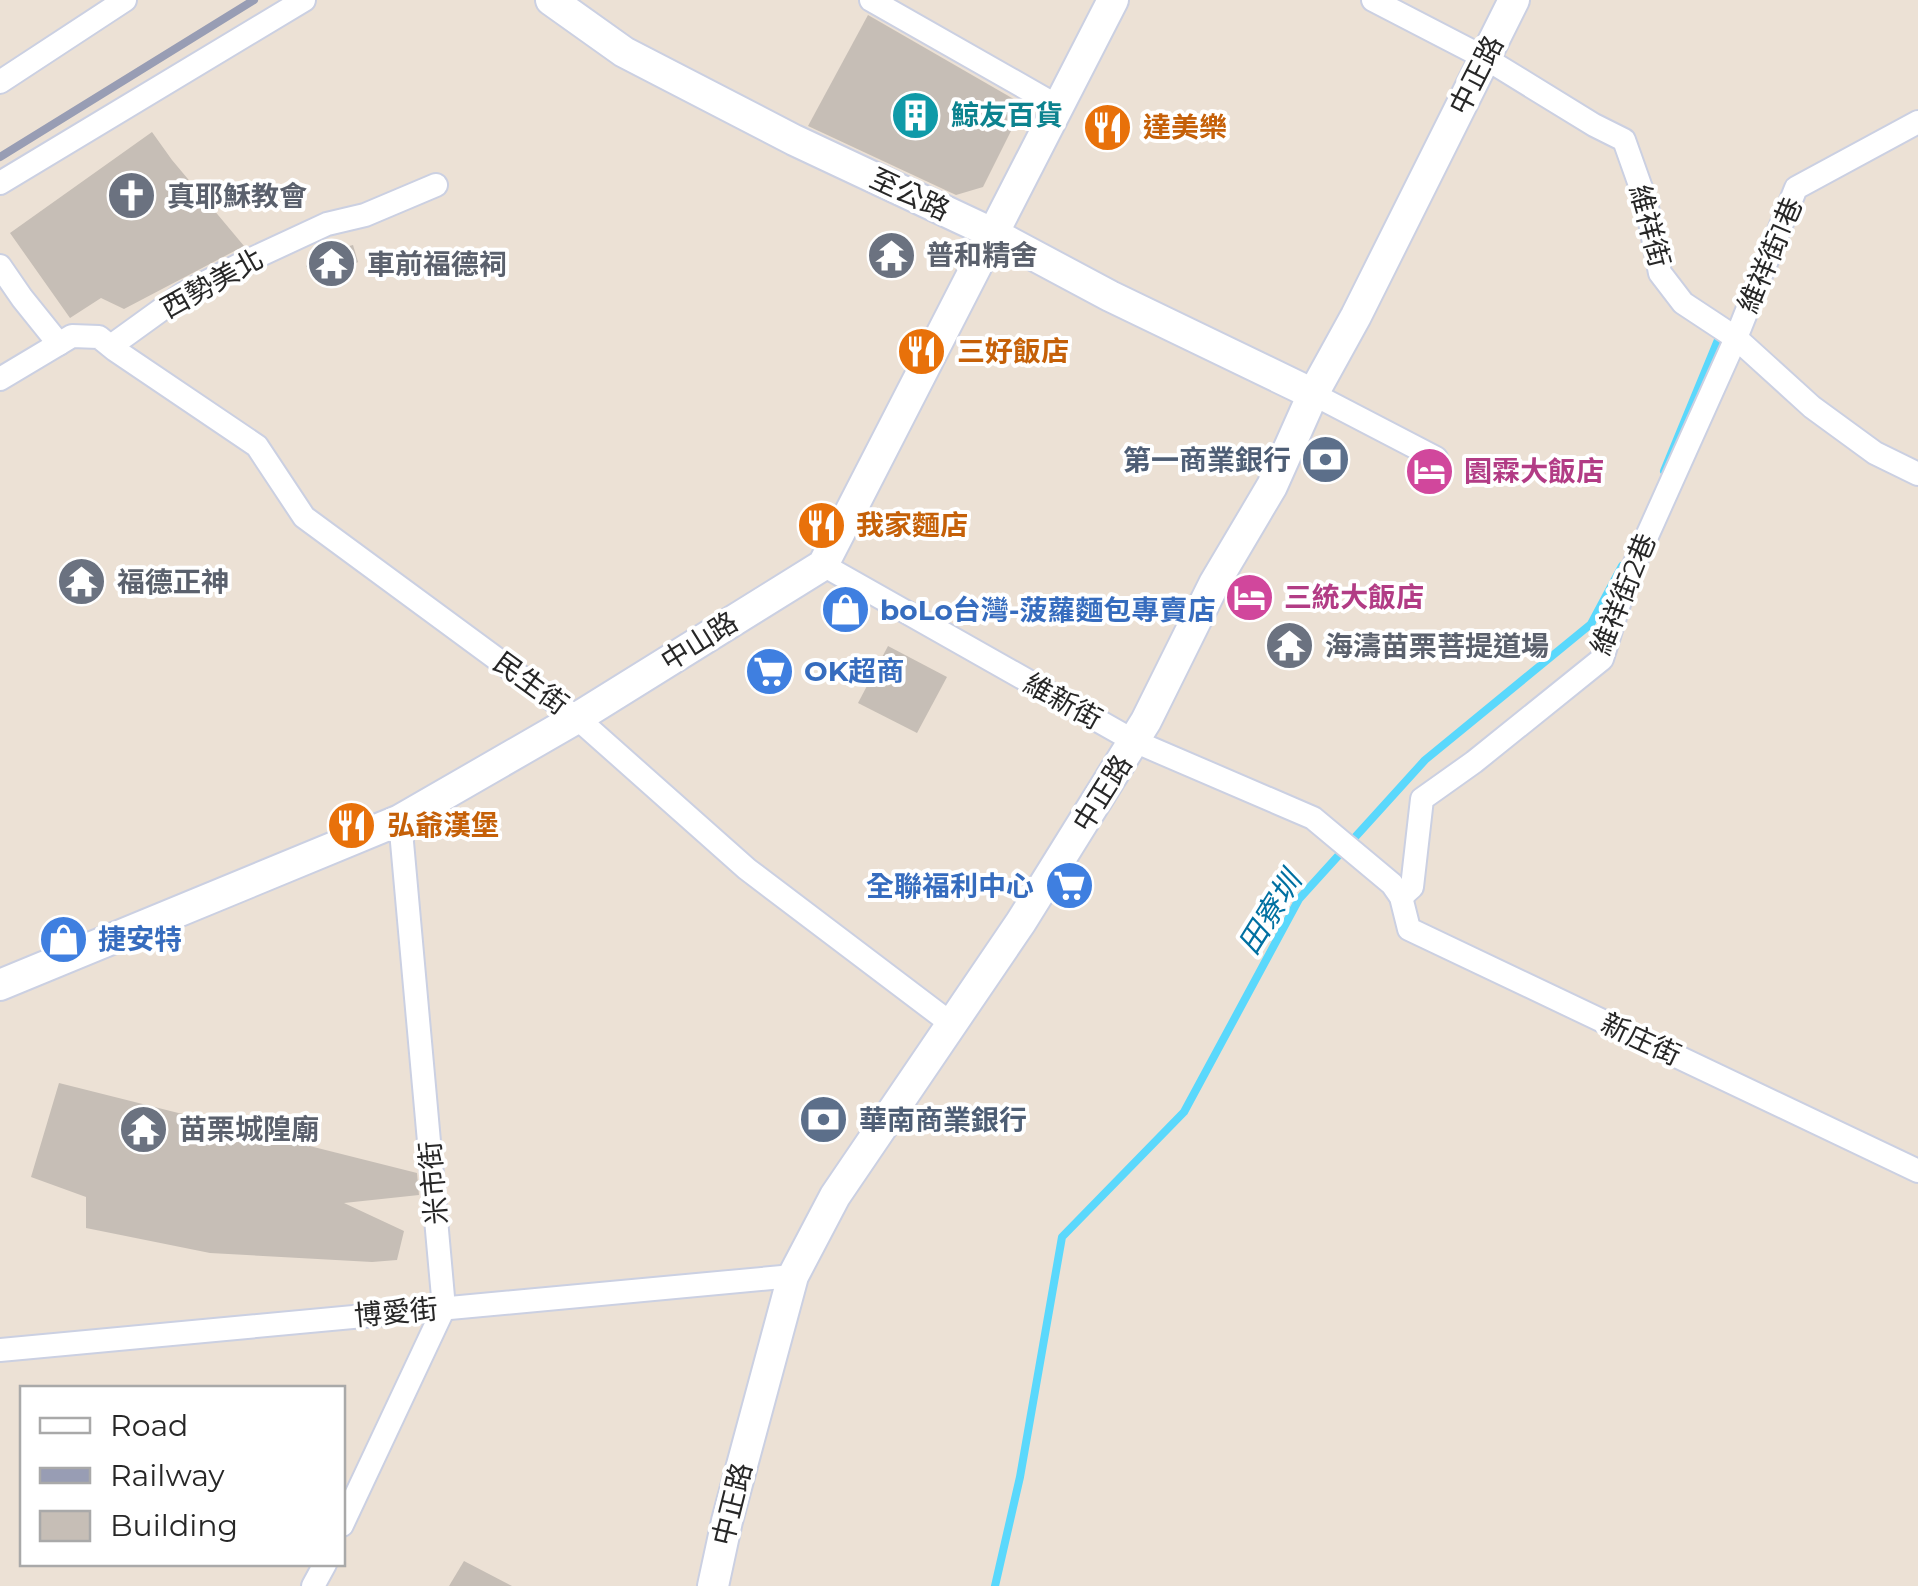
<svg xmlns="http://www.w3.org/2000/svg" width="1918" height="1586" viewBox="0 0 1918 1586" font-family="Montserrat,'Noto Sans TC',sans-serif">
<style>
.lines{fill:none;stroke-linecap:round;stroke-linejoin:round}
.stream{stroke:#5ad8fc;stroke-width:8}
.building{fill:#c6beb6}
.street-casing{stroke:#cbd0e2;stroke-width:26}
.secondary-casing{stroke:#cbd0e2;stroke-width:34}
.street{stroke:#fff;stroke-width:22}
.secondary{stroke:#fff;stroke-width:30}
.rail{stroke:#989db4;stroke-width:8}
.labels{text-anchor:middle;stroke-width:8;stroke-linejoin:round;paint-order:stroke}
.street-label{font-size:28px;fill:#272727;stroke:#fff}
.culture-label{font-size:28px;font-weight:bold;fill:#0d838f;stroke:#fff;text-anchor:start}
.food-label{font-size:28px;font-weight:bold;fill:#c56008;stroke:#fff;text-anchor:start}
.worship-label{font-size:28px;font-weight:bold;fill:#5b616d;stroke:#fff;text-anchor:start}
.service-label{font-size:28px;font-weight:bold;fill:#4e5e75;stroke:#fff;text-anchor:end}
.hotel-label{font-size:28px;font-weight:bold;fill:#b23c85;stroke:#fff;text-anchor:start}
.shop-label{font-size:28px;font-weight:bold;fill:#366cbe;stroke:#fff;text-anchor:start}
.water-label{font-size:30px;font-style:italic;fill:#0070a1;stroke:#fff}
</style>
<rect width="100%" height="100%" fill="#ece1d5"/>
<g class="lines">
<g class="stream">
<path d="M1664,471L1720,335"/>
<path d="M995,1586L1020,1477L1062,1237L1184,1112L1299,899L1425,760L1591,624L1622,566"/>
</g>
</g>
<g class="building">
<path d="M868,15L1024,105L983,187L956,195L808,126Z"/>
<path d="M152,132L172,160L244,246L124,309L101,298L70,318L10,233Z"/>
<path d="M353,245L358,262L321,286L306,266L335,250Z"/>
<path d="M888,646L947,677L917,733L858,703Z"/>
<path d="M59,1083L417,1173L419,1195L344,1203L404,1231L397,1260L372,1262L210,1253L86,1228V1197L31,1177Z"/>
<path d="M464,1561L512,1586H449Z"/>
</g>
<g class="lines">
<defs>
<g id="street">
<path d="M871,0L1059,107"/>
<path d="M1373,0L1485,58L1594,125L1624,140L1646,202L1660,273L1683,303L1736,338L1812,407L1875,453L1918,474"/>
<path d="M0,82L125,0"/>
<path d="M0,183L304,0"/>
<path d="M0,266L22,298L59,344"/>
<path d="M111,346L183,294L243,263L327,224L365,215L436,185"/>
<path d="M0,379L72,336L99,337L115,350L257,446L304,517L577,718L747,869L953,1025"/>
<path d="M1313,394L1436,458"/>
<path d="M823,565L1134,741L1313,818L1392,884L1401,897L1409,929L1918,1171"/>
<path d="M1401,897L1412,887L1422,799L1474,762L1602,659L1625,585L1736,338L1796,188L1918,122"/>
<path d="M0,1350L793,1276"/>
<path d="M342,1525L444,1308L400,820"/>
<path d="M313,1586L325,1564"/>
</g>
<g id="secondary">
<path d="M551,0L624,52L794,140L994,234L1110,296L1313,394"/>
<path d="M0,985L400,820L577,718L823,565L1113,0"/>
<path d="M713,1586L727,1521L793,1276L835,1196L1021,922L1146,721L1214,584L1272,486L1313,394L1356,316L1514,0"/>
</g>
</defs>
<use href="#street" class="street-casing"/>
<use href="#secondary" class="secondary-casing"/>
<use href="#street" class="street"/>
<use href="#secondary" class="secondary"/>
<path class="rail" d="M0,157L254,0"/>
</g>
<defs>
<symbol id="building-disc" viewBox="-11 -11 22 22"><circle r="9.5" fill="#0f9aa8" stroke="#fff"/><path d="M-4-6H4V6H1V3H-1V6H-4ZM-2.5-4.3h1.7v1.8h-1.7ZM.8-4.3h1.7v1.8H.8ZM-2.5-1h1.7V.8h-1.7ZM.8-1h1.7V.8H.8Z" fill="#fff"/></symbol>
<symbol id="restaurant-disc" viewBox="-11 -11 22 22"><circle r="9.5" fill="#e8710a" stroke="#fff"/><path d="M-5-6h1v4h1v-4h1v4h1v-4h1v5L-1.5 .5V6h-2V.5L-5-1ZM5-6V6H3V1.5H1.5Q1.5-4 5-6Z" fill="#fff"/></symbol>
<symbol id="church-disc" viewBox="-11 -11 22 22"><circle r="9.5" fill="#6b7280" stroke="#fff"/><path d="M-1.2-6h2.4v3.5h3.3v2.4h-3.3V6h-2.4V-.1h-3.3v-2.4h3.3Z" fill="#fff"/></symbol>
<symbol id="temple-disc" viewBox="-11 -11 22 22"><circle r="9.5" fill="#6b7280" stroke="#fff"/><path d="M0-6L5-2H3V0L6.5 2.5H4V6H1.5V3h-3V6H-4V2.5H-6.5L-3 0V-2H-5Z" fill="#fff"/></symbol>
<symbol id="bank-disc" viewBox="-11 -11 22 22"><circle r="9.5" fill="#5c6f8a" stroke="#fff"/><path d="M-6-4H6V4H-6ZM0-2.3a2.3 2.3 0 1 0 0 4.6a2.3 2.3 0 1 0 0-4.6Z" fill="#fff"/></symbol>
<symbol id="hotel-disc" viewBox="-11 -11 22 22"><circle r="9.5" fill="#d1479c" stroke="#fff"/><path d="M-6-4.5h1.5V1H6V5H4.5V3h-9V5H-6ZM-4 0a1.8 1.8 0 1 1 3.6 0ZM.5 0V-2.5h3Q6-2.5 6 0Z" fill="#fff"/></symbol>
<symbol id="shop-disc" viewBox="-11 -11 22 22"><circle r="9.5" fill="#3f7fe0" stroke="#fff"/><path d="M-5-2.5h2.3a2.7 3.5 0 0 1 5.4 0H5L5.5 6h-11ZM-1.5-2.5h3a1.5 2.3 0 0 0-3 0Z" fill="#fff"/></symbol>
<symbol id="supermarket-disc" viewBox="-11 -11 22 22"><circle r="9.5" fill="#3f7fe0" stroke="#fff"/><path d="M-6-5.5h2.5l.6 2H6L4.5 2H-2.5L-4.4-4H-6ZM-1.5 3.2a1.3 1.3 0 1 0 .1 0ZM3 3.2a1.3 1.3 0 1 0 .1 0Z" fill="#fff"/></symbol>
</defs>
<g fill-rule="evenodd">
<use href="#building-disc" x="888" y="88" width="55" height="55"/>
<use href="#restaurant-disc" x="1080" y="100" width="55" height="55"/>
<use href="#church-disc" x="104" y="168" width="55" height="55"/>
<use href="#temple-disc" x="864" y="228" width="55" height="55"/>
<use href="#temple-disc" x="304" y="236" width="55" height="55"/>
<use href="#restaurant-disc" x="894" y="324" width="55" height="55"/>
<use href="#bank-disc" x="1298" y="432" width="55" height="55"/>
<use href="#hotel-disc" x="1402" y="444" width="55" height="55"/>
<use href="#restaurant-disc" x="794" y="498" width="55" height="55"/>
<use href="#temple-disc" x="54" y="554" width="55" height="55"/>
<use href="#hotel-disc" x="1222" y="570" width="55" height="55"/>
<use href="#shop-disc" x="818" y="582" width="55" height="55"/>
<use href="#temple-disc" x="1262" y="618" width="55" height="55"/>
<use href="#supermarket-disc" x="742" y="644" width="55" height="55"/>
<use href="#restaurant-disc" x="324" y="798" width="55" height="55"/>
<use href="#supermarket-disc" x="1042" y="858" width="55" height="55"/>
<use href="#shop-disc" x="36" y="912" width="55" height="55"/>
<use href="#bank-disc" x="796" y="1092" width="55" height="55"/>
<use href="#temple-disc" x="116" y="1102" width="55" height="55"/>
</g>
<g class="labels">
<g class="street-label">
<text transform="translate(1476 75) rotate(-63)" y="10">中正路</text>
<text transform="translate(910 194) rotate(25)" y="10">至公路</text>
<text transform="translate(1650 226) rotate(75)" y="10">維祥街</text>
<text transform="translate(1770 255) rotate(-67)" y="10">維祥街1巷</text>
<text transform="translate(212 283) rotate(-29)" y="10">西勢美北</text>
<text transform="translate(1623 594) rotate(-68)" y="10">維祥街2巷</text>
<text transform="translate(699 641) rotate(-32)" y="10">中山路</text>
<text transform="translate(531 683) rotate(36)" y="10">民生街</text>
<text transform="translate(1063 701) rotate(29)" y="10">維新街</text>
<text transform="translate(1102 793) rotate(-58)" y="10">中正路</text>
<text transform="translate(1641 1039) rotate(25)" y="10">新庄街</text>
<text transform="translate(433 1183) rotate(-95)" y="10">米市街</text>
<text transform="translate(396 1312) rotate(-5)" y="10">博愛街</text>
<text transform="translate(732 1504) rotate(-76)" y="10">中正路</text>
</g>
<g class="culture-label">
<text x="951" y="125">鯨友百貨</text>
</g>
<g class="food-label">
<text x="1143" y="137">達美樂</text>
<text x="957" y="361">三好飯店</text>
<text x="856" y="535">我家麵店</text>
<text x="387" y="835">弘爺漢堡</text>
</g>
<g class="worship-label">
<text x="167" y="206">真耶穌教會</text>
<text x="926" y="265">普和精舍</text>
<text x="367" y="274">車前福德祠</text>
<text x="117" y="592">福德正神</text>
<text x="1325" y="656">海濤苗栗菩提道場</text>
<text x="179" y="1139">苗栗城隍廟</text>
</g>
<g class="service-label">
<text x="1291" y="470">第一商業銀行</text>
<text x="859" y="1130" text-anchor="start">華南商業銀行</text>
</g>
<g class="hotel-label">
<text x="1464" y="481">園霖大飯店</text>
<text x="1284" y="607">三統大飯店</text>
</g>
<g class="shop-label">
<text x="880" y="620">boLo台灣-菠蘿麵包專賣店</text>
<text x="804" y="681">OK超商</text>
<text x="1034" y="896" text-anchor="end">全聯福利中心</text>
<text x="98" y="949">捷安特</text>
</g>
<g class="water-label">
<text transform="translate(1270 913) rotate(-58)" y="10">田寮圳</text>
</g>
</g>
<rect x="20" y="1386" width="325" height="180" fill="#ffffff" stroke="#a9a9a9" stroke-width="2.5"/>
<rect x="40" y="1418" width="50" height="15" fill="#ffffff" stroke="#a9a9a9" stroke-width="2.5"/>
<text x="110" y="1436" font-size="30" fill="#272727">Road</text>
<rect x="40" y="1468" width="50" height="15" fill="#989db4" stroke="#a9a9a9" stroke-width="2.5"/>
<text x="110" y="1486" font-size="30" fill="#272727">Railway</text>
<rect x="40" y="1511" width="50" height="30" fill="#c6beb6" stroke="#a9a9a9" stroke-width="2.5"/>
<text x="110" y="1536" font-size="30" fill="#272727">Building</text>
</svg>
